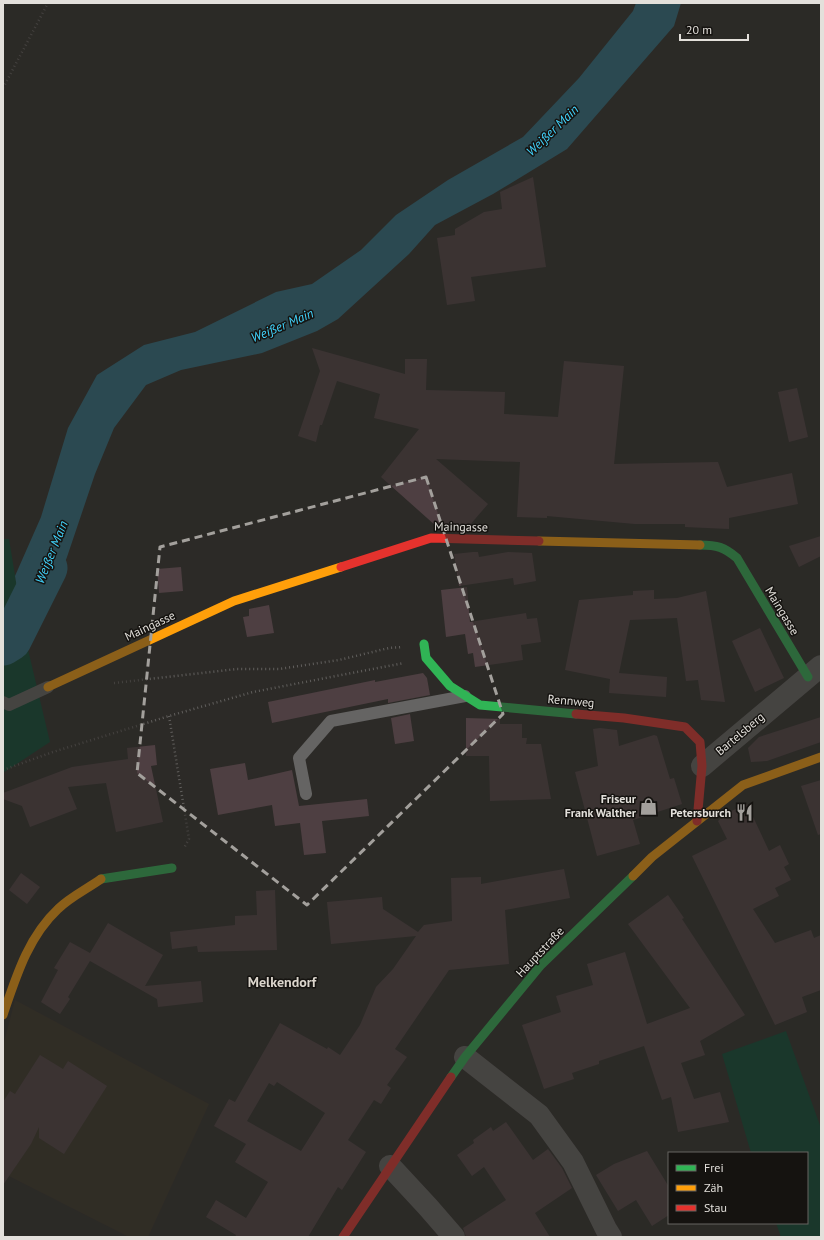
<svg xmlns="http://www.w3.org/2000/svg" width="824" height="1240" viewBox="0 0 824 1240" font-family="'PT Sans',sans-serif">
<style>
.built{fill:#373125}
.green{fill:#064731}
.water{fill:#2a7085}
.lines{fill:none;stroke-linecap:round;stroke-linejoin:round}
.river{stroke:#2a7085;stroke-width:41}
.building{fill:#4e3f42;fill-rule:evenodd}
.path{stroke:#615f5d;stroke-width:2.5;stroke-dasharray:1 3;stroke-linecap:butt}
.lane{stroke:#656463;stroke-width:12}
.street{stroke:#656463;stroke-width:22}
.fast{stroke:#30b455;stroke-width:9}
.slow{stroke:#ff9f0a;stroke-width:9}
.jam{stroke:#e5322d;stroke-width:9}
.marked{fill:none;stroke:#a3a09c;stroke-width:3;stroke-dasharray:8 5;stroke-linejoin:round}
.labels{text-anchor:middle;stroke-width:3;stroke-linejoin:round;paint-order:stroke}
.street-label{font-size:12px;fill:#e3e0db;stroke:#151310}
.poi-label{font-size:12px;font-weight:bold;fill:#e3e0db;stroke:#151310;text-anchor:end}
.water-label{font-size:13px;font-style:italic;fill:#41d3fc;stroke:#151310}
.quarter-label{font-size:14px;font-weight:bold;fill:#dbd5cc;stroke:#151310}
</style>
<rect width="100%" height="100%" fill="#2c2a27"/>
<path class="built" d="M15,1000L209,1104L148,1237H129L3,1173V1046Z"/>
<g class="green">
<path d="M3,539H9L26,641L50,742L3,773Z"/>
<path d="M786,1031L821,1128V1237H781L776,1223H807V1153H751L722,1054Z"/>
</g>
<path class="water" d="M636,3H681L674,26L567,149L493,194L435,225L409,254L338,319L317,331L262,353L181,370L146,385L114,428L95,474L67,557L47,610L26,641L15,576L41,517L68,428L97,375L144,345L195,332L276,292L312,284L361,250L396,215L448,180L523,137L579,78L633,11Z"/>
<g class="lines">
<path class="river" d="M3,645L11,640L47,568"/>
</g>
<g class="building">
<path d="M533,177L546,267L471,277L475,301L447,305L437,238L455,235V229L484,212L502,209L500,192Z"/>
<path d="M312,348L405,374V359H427L426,390L505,392L504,414L558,417L564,361L624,366L614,464L718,462L727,487L792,473L798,504L729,518V529L685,527V524H635L547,516V518L517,517L520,462L436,459L488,504L469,526H436L381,477L419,429L374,418L380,394L337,381L322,425H320L316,442L298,436L320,371Z"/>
<path d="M797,388L808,437L789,442L778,392Z"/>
<path d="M821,536V556L799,567L789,546Z"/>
<path d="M473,552H478L479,557L508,552L532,553L536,581L514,585L513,578L459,586L454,554Z"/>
<path d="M181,567L183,591L159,593L157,569Z"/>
<path d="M467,587L470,622L526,613L527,619L537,618L541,642L521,645L523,660L475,667L473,653L468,654L465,634L446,637L441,590Z"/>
<path d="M654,590V599L677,598L706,591L725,702L701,700L698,680L686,681L677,618L630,620L619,673L667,677L666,697L609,693L610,679L565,670L579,600L633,595V591Z"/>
<path d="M269,605L274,633L247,637L243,617L249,616V609Z"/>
<path d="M760,628L784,678L755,692L732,641Z"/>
<path d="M423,673L427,678L430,695L388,703V699L272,723L268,702L375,680V682Z"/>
<path d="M410,714L414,741L395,744L391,718Z"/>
<path d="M821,717V742L767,761L751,762L748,748L759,737Z"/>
<path d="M466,718L500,719V724H522V738H527L526,744H541L551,799L490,801L489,756H466Z"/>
<path d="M600,728L617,730L619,746L654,735L657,736L670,779L674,778L682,804L633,820L640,844L597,856L575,772L598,766L593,729Z"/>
<path d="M155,745L157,765L151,766L163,822L116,832L106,783L68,787L77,809L30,827L22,806L3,799V793L72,767L128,759L127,748Z"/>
<path d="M245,763L248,780L292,770L299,806L367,799L369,816L322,821L326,853L304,855L300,823L275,826L272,805L218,815L210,769Z"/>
<path d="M821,780V834L818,835L801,786Z"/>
<path d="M747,804L769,851L780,845L789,864L784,867L791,880L775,888L779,896L753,909L775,943L811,930L814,938L821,935V990L802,997L807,1012L775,1025L692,856L727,839L718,821L727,813Z"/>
<path d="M564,869L570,898L505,910L509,964L449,970L395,1049L407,1057L387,1085L391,1088L381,1104L374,1100L348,1140L366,1152L342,1190L338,1187L308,1237H235L236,1235L206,1217L216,1200L246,1218L268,1182L235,1162L246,1144L214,1126L229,1099L235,1102L280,1023L327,1049L328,1047L340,1055L360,1025L376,987L393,969L416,936L331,944L327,902L382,897L383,909L418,932L424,925L452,921L451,878L481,877V884ZM277,1082L325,1113L301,1151L247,1121L269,1083L274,1086Z"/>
<path d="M21,873L40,887L27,904L9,890Z"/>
<path d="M275,890L277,950L198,952L197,946L172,949L170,932L235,925V916L257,915L256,891Z"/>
<path d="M668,895L684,918L682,919L745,1015L700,1041L705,1055L681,1063L694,1099L720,1092L729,1122L678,1132L671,1097L662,1100L644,1046L599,1061V1064L572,1073L574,1079L544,1089L522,1025L561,1012L556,996L593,985L587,964L625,952L647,1024L690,1008L628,924Z"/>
<path d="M108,923L163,955L145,986L201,981L203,1002L158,1007L157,999L90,961L68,997L70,999L60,1014L41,1002L58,970L54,968L70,942L90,953Z"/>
<path d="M40,1055L63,1069L68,1061L107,1086L64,1154L39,1138V1127L31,1144L3,1185V1102L10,1091L15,1094Z"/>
<path d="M506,1122L533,1160L548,1149L562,1168L572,1188L535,1213L550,1237H466L463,1228L506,1200L484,1167L472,1176L457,1155L474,1143L473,1140L491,1127L493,1131Z"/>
<path d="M647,1151L669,1187V1215L652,1226L636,1200L618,1211L596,1175L614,1164Z"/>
</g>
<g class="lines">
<g class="path">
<path d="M3,88L48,3"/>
<path d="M114,683L237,669H279L339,660L389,648L402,647"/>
<path d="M169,716L189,839L184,848"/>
<path d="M3,770L53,752L169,716L253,692L404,663"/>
</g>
<g class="lane">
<path d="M3,702L9,705L48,687"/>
<path d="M306,794L299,758L331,721L465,696"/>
</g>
<g class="street">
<path d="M702,766L821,666"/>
<path d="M465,1057L539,1115L573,1162L606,1229L611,1237"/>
<path d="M390,1166L428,1207L454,1237"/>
</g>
<g class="fast">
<path d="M700,545C717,545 724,547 737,558L808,677"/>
<path d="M424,644L426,658L450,686L480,705L576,714"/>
<path d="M101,879L172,868"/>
<path d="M451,1077L465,1057L541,965L633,876"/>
</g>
<g class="slow">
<path d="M539,541L700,545"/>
<path d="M48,687L234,601L341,567"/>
<path d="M633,876L652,857L743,785L821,757"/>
<path d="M3,1015C16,977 28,937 58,909C70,897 87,889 101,879"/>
</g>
<g class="jam">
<path d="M341,567L431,538L539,541"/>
<path d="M576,714L624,718L685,727L700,742L702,766L697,821"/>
<path d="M343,1237L451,1077"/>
</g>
</g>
<path d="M0 0H824V1240H0ZM426,477L503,714L307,905L137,773L160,547Z" fill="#2c2a27" fill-opacity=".55" fill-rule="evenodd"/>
<path class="marked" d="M426,477L503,714L307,905L137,773L160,547Z"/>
<defs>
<symbol id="shop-bare" viewBox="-9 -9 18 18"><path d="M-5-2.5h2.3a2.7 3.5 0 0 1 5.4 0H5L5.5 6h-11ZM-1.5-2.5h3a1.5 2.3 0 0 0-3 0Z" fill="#a3a09c" stroke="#151310" stroke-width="2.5" paint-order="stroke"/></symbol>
<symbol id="restaurant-bare" viewBox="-9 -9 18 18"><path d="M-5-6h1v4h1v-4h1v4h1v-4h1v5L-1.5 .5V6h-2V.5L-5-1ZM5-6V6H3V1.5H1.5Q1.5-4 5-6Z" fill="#a3a09c" stroke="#151310" stroke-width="2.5" paint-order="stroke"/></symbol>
</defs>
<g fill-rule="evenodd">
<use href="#shop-bare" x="636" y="794" width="25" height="25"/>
<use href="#restaurant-bare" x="732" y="800" width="25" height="25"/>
</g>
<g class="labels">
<g class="street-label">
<text transform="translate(461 527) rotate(1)" y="4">Maingasse</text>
<text transform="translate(782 611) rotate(59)" y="4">Maingasse</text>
<text transform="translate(150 626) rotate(-25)" y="4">Maingasse</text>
<text transform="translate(571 701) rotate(5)" y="4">Rennweg</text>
<text transform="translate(740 734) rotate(-40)" y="4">Bartelsberg</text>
<text transform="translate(540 952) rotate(-47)" y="4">Hauptstraße</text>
</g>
<g class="poi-label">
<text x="636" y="803">Friseur<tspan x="636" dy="14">Frank Walther</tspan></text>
<text x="731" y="817">Petersburch</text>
</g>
<g class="water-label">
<text transform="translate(552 130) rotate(-44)" y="5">Weißer Main</text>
<text transform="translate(282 325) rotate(-23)" y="5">Weißer Main</text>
<text transform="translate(51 552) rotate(-68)" y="5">Weißer Main</text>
</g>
<g class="quarter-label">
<text x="282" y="987">Melkendorf</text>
</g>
</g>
<rect width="824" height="1240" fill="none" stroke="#e3e0db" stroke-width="8"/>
<rect x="668" y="1152" width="140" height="72" fill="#151310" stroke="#676561"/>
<rect x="676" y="1165" width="20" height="6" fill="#30b455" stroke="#676561"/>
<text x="704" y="1172" font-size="12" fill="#e3e0db">Frei</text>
<rect x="676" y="1185" width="20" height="6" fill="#ff9f0a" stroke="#676561"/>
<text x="704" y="1192" font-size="12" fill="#e3e0db">Zäh</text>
<rect x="676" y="1205" width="20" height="6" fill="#e5322d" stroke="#676561"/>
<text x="704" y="1212" font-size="12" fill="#e3e0db">Stau</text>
<path d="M680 34v6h68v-6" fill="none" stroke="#e3e0db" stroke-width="2"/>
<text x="686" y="34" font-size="12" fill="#e3e0db" stroke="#151310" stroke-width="3" paint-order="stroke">20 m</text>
</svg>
